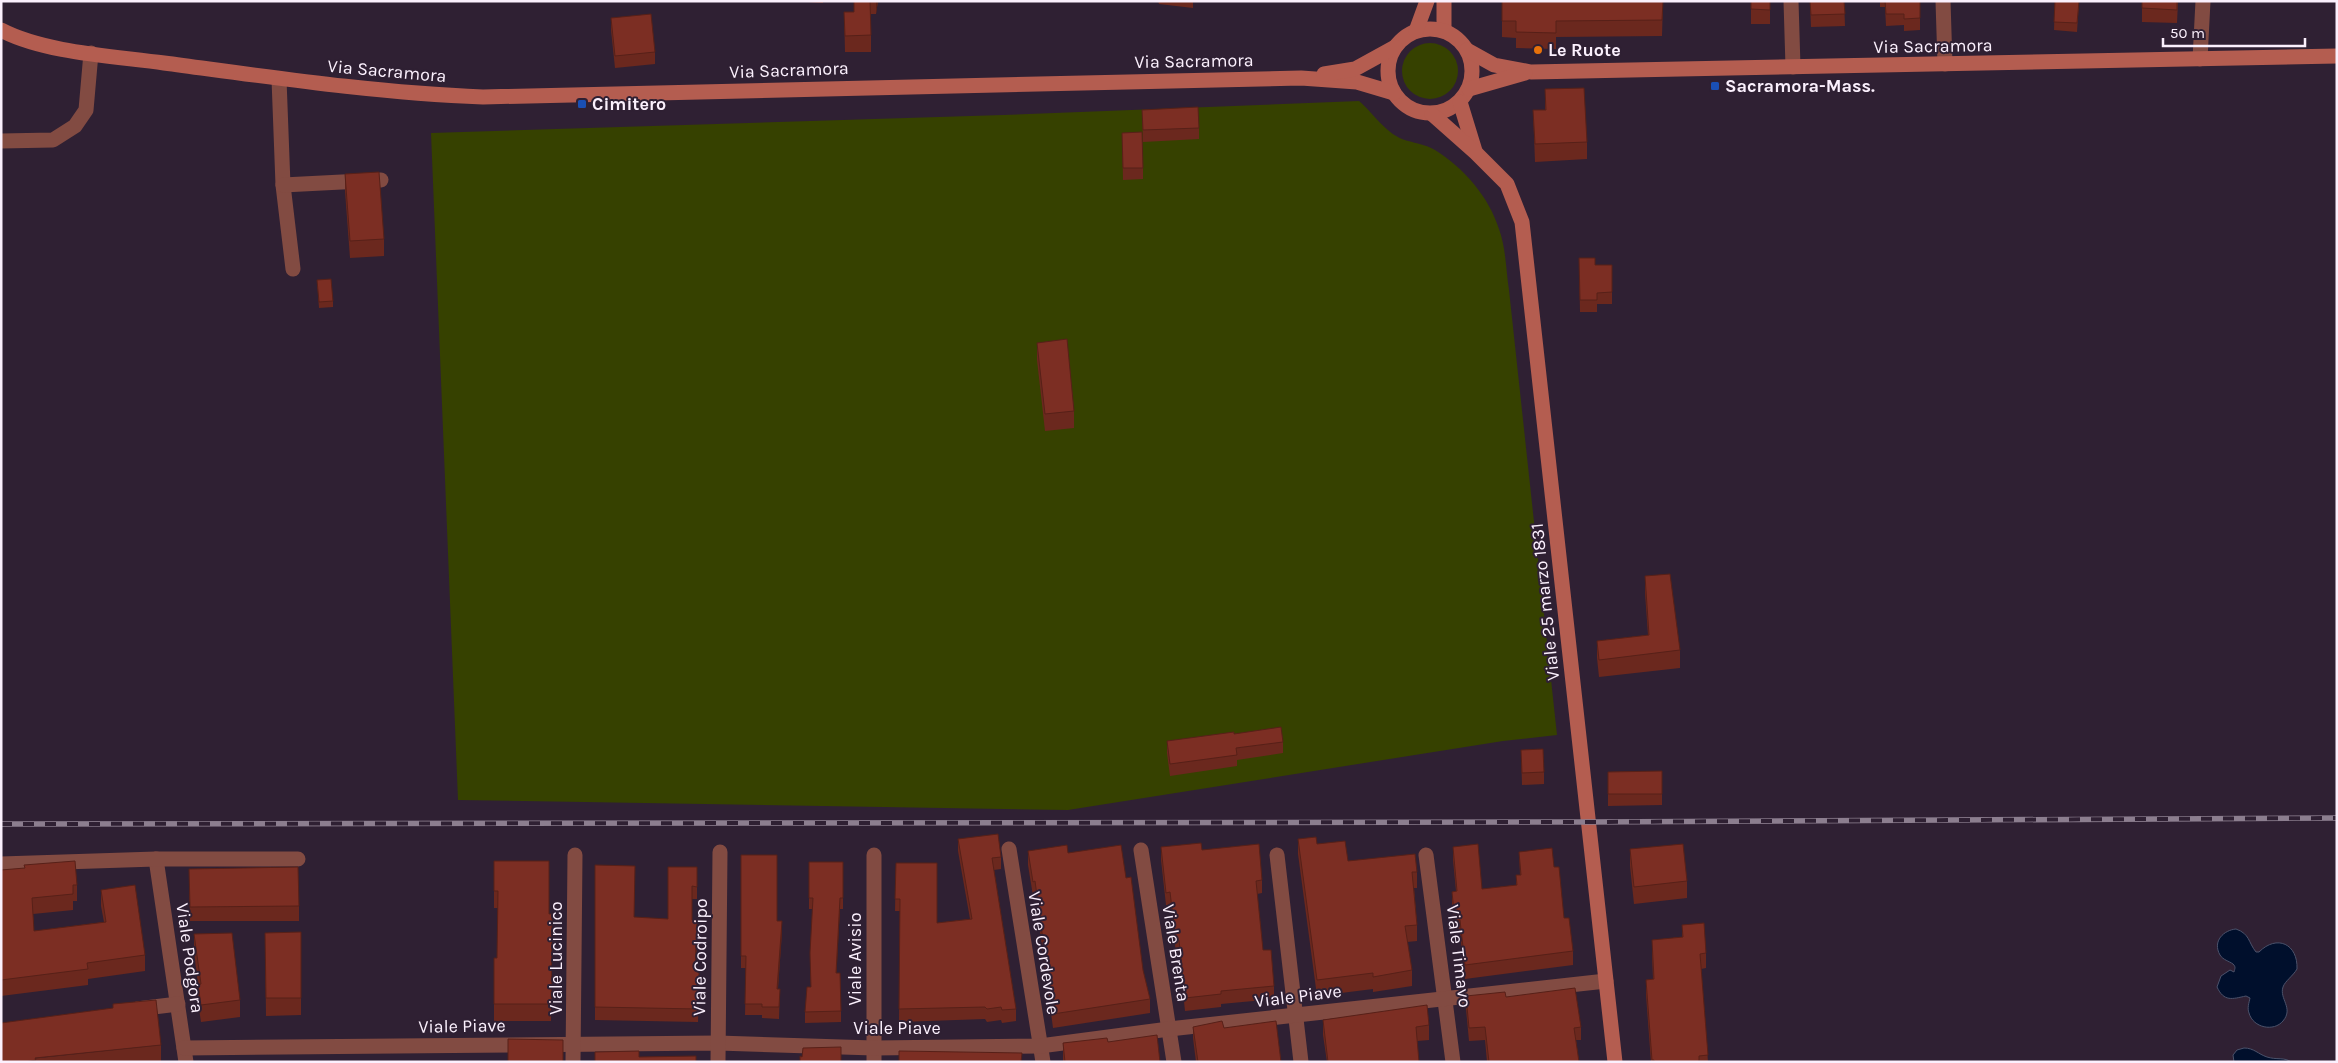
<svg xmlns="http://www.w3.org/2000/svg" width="2338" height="1063" viewBox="0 0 2338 1063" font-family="Karla,sans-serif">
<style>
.green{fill:#364100}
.water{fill:#000f2c;stroke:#4b526b}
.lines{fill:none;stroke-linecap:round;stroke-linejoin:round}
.street{stroke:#824b42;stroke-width:15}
.secondary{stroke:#b45d50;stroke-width:15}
.rail-casing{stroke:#8c7e8f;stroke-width:5.5}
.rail{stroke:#2f2033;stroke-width:4;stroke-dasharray:11;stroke-linecap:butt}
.wall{fill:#6b281e}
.shaded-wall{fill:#572018}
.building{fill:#7c2e23;stroke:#572018}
.food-dot{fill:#e8710a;stroke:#2f2033;stroke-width:2}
.transit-dot{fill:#1a4fb4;stroke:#2f2033;stroke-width:2}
.labels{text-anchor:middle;stroke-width:4;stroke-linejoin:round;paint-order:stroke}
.street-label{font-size:18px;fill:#fbf0fd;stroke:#2f2033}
.poi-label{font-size:18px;font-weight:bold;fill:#fbf0fd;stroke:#2f2033;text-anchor:start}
</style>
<rect width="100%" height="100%" fill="#2f2033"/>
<g class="green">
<circle cx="1430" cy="71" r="28"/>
<path d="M1359,101C1373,113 1385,132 1402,139C1413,143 1425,144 1435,150C1464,168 1489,197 1499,229C1506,248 1506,271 1509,290L1557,735L1503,741L1068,810L458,800L431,133L1003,115Z"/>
</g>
<g class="water">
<path d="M2236,929C2250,934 2248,942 2256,952H2259C2277,934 2298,944 2297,969C2293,976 2285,981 2283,987C2279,999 2294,1008 2283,1021C2274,1032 2253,1028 2249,1013C2247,1008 2249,1003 2250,998L2246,996C2232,999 2224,1002 2217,987L2221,976L2230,970L2234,972C2235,968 2236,967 2233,964C2229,961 2223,960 2220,955C2212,941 2224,930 2236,929Z"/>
<path d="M2244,1048C2254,1048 2258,1054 2267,1057C2276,1060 2285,1057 2291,1062H2234L2233,1055L2237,1050Z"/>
</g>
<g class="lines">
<g class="street">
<path d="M1791,1L1793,67"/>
<path d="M1943,1L1945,64"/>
<path d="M2200,59L2203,1"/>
<path d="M279,79L283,185L293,269"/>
<path d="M1,141L53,140L75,126L86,110L91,53"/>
<path d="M283,185L381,180"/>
<path d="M1009,849L1043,1062"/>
<path d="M1141,850L1174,1062"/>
<path d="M874,855V1062"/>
<path d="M1277,855L1301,1062"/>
<path d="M1426,855L1453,1062"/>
<path d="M156,859L186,1062"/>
<path d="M1,864L156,859H298"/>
<path d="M137,1009L178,1004"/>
<path d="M184,1048L718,1043L874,1048L1040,1046L1169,1029L1606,981"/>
<path d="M573,1062L575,855"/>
<path d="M718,1062L720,852"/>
</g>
<g class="secondary">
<path d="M1444,1V31"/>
<circle cx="1430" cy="71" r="42"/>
<path d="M1,30C45,53 114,56 164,63C270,77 376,93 483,97L1301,78L1357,82L1394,93"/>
<path d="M1416,31L1427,1"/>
<path d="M1467,50L1494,65L1531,72L2337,56"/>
<path d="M1324,74L1355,69L1395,47"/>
<path d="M1469,89L1525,73"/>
<path d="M1460,102L1475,151"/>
<path d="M1432,114L1476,153L1507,184L1522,222L1615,1062"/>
</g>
<defs>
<path id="rail" d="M1,824L1589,822L2337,818"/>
</defs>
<use href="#rail" class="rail-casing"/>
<use href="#rail" class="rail"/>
</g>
<g class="wall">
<path d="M808,1H823V3L808,2Z"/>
<path d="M854,1H878L876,14H871V52H845L844,12H854Z"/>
<path d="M1158,1H1193V8L1159,4Z"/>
<path d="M1502,1H1663L1662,36L1556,37V49L1516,48V38L1502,37Z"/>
<rect x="1751" y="1" width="19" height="23"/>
<path d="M1810,1H1844L1845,26L1811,27Z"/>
<path d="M1880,1H1920V30L1904,31V25L1886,26L1885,7H1880Z"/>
<path d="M2055,1H2079L2077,32L2054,30Z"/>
<path d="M2142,1H2178L2177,23L2142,22Z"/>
<path d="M611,18L655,52V64L615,68L611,30Z"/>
<path d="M1545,89L1587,142V159L1535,162L1533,110H1545Z"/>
<path d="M1142,110L1199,128V139L1143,142Z"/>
<path d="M1122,133L1143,168V179L1123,180Z"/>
<path d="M345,174L384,239V256L350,258L345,191Z"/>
<path d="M1579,258L1595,265H1612V304H1597V312H1580Z"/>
<path d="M317,280L333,301V307L319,308Z"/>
<path d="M1037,343L1074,411V428L1045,431L1037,360Z"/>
<path d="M1645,576L1680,650V668L1599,677L1597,658V641L1648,635L1645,593Z"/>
<path d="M1234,734L1283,742V753L1237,760V766L1170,776L1167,753V741Z"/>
<path d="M1521,750L1544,772V784L1522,785Z"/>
<path d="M1662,771V805L1608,806V772Z"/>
<path d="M958,839L1001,857V869L994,870L1016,1009V1021L1002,1023L1001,1020L987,1022L985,1019L899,1022L900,911H895L896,863L937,923L970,919L958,851Z"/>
<path d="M1298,839L1317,844L1348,861L1417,872V888H1414L1417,925V941L1407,942L1412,970V986L1373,992V989L1317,996L1298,854Z"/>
<path d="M1161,847L1202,850L1262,880V893L1257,894L1263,950L1274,986V999L1221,1004V1007L1185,1011L1179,953H1176L1170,905H1166L1161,860Z"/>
<path d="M1453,847L1482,889L1516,885V875H1520L1519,852L1554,867L1564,918L1573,951V965L1465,979L1460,933L1455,934L1452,905V892L1456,891L1453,860Z"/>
<path d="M1630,849L1687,881V898L1634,904L1630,866Z"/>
<path d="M1028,851L1068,853L1126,878L1143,970L1150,999V1013L1053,1028L1035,895L1033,896L1028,865Z"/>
<path d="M741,855L777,921L782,932L778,989H780L779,1019L762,1018V1015H745L746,968H741Z"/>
<path d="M494,861L549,914H552L551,1021H494V958H497L498,908H494Z"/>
<path d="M809,862H843V909H840L836,973L841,1011V1022L805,1023V1012L811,987L810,953L813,909H809Z"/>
<path d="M595,865L634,917L668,919L697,867V899H692V920L697,933L696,971L699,984L698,1022L595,1020Z"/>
<path d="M189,869L299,906V921H190Z"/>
<path d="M1,870L77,885V901H73V910L33,914L34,931L104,922L101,906V890L145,955V971L88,979V985L1,996Z"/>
<path d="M1682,925L1706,953V968L1701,969L1708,1062H1651L1646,995V980L1653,979L1652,955V940L1682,937Z"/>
<path d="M301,932V1015L266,1016L265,933Z"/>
<path d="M194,934L240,1000V1017L201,1022L198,1002V985L194,952Z"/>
<path d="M1466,996L1506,997L1581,1027V1040H1576L1579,1062H1487L1485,1040L1469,1041L1466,1009Z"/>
<path d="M1323,1020L1429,1025V1040L1417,1041L1419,1062H1327L1323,1035Z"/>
<path d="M1193,1027L1224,1028L1281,1062H1196L1193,1038Z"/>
<path d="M1108,1042L1160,1062H1063V1043Z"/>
<path d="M161,1045V1062H1Z"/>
</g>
<g class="shaded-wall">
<path d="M876,1H878L876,14Z"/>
<path d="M840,898V909L836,984V973Z"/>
<path d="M782,921V932L777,1000V989Z"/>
</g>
<g class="building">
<path d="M854,1H870L871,35L845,36L844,12H854Z"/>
<path d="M1502,1H1663L1662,20L1556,21V33L1516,32V21H1502Z"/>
<path d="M1751,1H1770V10L1751,9Z"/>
<path d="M1810,1H1844L1845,14L1811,15Z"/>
<path d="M1885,1H1920V18L1904,19V14H1886Z"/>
<path d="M2055,1H2079L2077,23L2054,22Z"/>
<path d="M2142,1H2177V10L2142,8Z"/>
<path d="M651,14L655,52L615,56L611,18Z"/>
<path d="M1584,88L1587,142L1535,144L1533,110H1546L1545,89Z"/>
<path d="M1198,107L1199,128L1143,130L1142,110Z"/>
<path d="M1142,132L1143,168H1123L1122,133Z"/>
<path d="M379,172L384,239L350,241L345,174Z"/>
<path d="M1579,258H1595V265H1612V292L1597,293V300H1580Z"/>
<path d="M331,279L333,301L319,302L317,280Z"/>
<path d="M1067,339L1074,411L1045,414L1037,343Z"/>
<path d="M1670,574L1680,650L1599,660L1597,641L1649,635L1645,576Z"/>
<path d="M1281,727L1283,742L1236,748L1237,755L1170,764L1167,741L1234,732V734Z"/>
<path d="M1543,749L1544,772L1522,773L1521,750Z"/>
<path d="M1662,771V794H1608V772Z"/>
<path d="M998,834L1001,857L992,858L1016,1009L1002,1010L1001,1007L987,1009L985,1007L899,1009L900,899H895L896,863H937V923L972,919L958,839Z"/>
<path d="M1316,837L1317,844L1345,841L1348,861L1415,854L1417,872H1412L1417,925L1405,926L1412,970L1373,977V973L1317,980L1298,839Z"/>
<path d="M1201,843L1202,850L1259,844L1262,880L1256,881L1263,950H1271L1274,986L1221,991V994L1185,998L1179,940L1176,941L1170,892L1166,893L1161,847Z"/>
<path d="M1478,844L1482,889L1517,885L1516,875H1521L1519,852L1552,848L1554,867H1559L1564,918H1569L1573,951L1465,965L1460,920L1455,921L1452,892L1457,891L1453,847Z"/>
<path d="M1683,844L1687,881L1634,887L1630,849Z"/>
<path d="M1067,845L1068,853L1121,845L1126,878L1131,877L1143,970L1150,999L1053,1014L1035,881L1033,882L1028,851Z"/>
<path d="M741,855H777V921H782L777,989H780L779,1007H762V1004H745L746,956H741Z"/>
<path d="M75,861L77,885H73V894L32,898L34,931L106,922L101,890L135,885L145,955L87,963L88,969L1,980V870L25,868L24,865Z"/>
<path d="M494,861H549V914H552L551,1004H494V958H497L498,891H494Z"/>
<path d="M809,862H843V898H840L836,973H840L841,1011L805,1012L807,987H811L810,953L813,898H809Z"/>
<path d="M595,865L635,866L634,917L668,919V867H697V887L692,886V920H697L695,971H699L698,1009L595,1007Z"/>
<path d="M298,867L299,906L190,907L189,869Z"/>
<path d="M1704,923L1706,953L1700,954L1708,1055L1699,1056V1062H1654V1060H1652L1646,980L1654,979L1652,940L1683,937L1682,925Z"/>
<path d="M301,932V998H266L265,933Z"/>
<path d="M232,933L240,1000L201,1005L198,985L201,984L194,934Z"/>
<path d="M1575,988L1581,1027L1574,1028L1579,1062H1489L1485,1027L1469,1028L1466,996L1505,992L1506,997Z"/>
<path d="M156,1000L161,1045L35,1058L36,1060L25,1062H1V1023L113,1008V1004Z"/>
<path d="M1427,1005L1429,1025L1416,1027L1419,1062H1328L1323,1020Z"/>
<path d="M1222,1021L1224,1028L1276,1021L1281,1062H1198L1193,1027Z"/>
<path d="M1157,1035L1160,1062H1065L1063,1043L1107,1038L1108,1042Z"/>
<path d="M508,1039L563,1040V1062H508Z"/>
<path d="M841,1047V1062H800V1056L802,1057L803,1048Z"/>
<path d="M639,1051V1057L696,1056V1062H595V1052Z"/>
<path d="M899,1051L1022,1053L1021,1062H899Z"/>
</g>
<circle class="food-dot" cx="1538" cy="50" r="5"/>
<g class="transit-dot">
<rect x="1710" y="81" width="10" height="10" rx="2.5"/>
<rect x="577" y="99" width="10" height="10" rx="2.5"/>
</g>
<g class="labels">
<g class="street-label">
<text transform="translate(1933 46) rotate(-1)" y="6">Via Sacramora</text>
<text transform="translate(1194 61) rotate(-1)" y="6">Via Sacramora</text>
<text transform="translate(789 70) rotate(-2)" y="6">Via Sacramora</text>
<text transform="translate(387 71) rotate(5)" y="6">Via Sacramora</text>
<text transform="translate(1545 602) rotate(-96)" y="6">Viale 25 marzo 1831</text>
<text transform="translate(1044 953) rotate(81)" y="6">Viale Cordevole</text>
<text transform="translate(1176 953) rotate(81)" y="6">Viale Brenta</text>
<text transform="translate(1459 956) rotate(83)" y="6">Viale Timavo</text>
<text transform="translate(700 957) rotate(-89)" y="6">Viale Codroipo</text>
<text transform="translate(190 958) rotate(82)" y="6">Viale Podgora</text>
<text transform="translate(556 958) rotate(-90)" y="6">Viale Lucinico</text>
<text transform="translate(855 959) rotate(-90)" y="6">Viale Avisio</text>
<text transform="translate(1298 996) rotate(-7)" y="6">Viale Piave</text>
<text transform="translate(462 1026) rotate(-1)" y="6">Viale Piave</text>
<text x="897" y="1034">Viale Piave</text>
</g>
<g class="poi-label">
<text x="1548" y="56">Le Ruote</text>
<text x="1725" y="92">Sacramora-Mass.</text>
<text x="592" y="110">Cimitero</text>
</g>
</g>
<rect width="2338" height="1063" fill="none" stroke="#fbf0fd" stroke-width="5"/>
<path d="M2163 38v8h142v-8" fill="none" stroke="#fbf0fd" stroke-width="2.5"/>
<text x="2170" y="38" font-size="15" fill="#fbf0fd" stroke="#2f2033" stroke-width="4" paint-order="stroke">50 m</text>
</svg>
